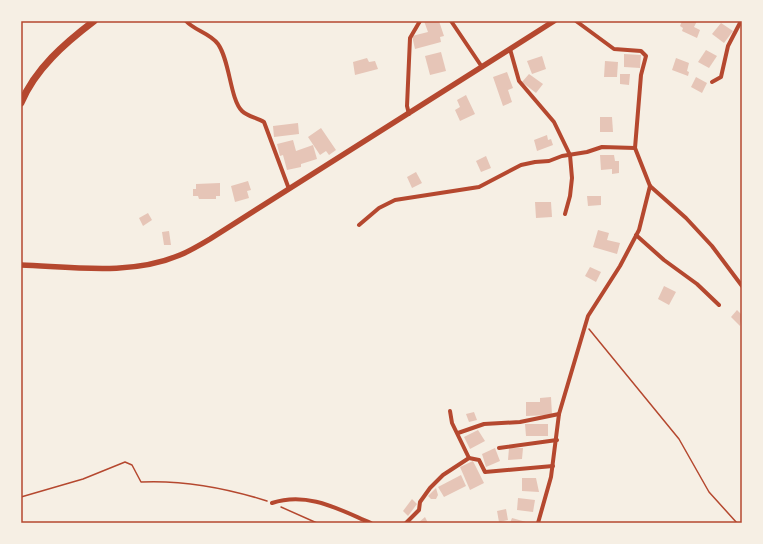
<svg xmlns="http://www.w3.org/2000/svg" width="763" height="544" viewBox="0 0 763 544" font-family="Barlow,sans-serif">
<style>
.building{fill:#e6c5b7}
.lines{fill:none;stroke-linecap:round;stroke-linejoin:round}
.path{stroke:#b5482f;stroke-width:1.5}
.minor{stroke:#b5482f;stroke-width:4}
.tertiary{stroke:#b5482f;stroke-width:5.5}
.primary{stroke:#b5482f;stroke-width:7}
.neatline{fill:none;stroke:#b5482f;stroke-width:1.5}
</style>
<rect width="100%" height="100%" fill="#f6efe4"/>
<g class="building">
<path d="M424,21H439L444,36L440,37L441,42L415,49L412,36L428,32Z"/>
<path d="M682,21H697L694,27L700,30L697,38L682,31L683,28L680,26Z"/>
<path d="M721,23L733,31L724,43L712,34Z"/>
<path d="M706,50L717,56L709,68L698,62Z"/>
<path d="M441,52L446,71L430,75L425,56Z"/>
<path d="M624,54L641,55L640,68L624,67Z"/>
<path d="M542,56L546,69L532,74L527,61Z"/>
<path d="M367,58L369,62L375,61L378,69L355,75L353,62Z"/>
<path d="M676,58L689,63L687,71L689,72L688,76L672,70Z"/>
<path d="M605,61L618,62L617,77H604Z"/>
<path d="M507,72L513,88L508,90L512,102L503,106L493,77Z"/>
<path d="M529,74L543,84L536,93L522,82Z"/>
<path d="M620,74H630L629,85L620,84Z"/>
<path d="M696,77L707,83L702,93L691,87Z"/>
<path d="M466,95L475,114L460,121L455,110L460,107L457,100Z"/>
<path d="M600,117H612L613,132H600Z"/>
<path d="M298,123L299,134L274,137L273,126Z"/>
<path d="M321,128L336,150L329,155L326,151L320,155L308,137Z"/>
<path d="M547,135L548,140L551,139L553,145L537,151L534,140Z"/>
<path d="M293,140L296,151L313,145L317,159L301,164V167L287,170L283,155L280,156L277,144Z"/>
<path d="M600,155H614L615,161H619V173L612,174V169L601,170Z"/>
<path d="M486,156L491,168L481,172L476,161Z"/>
<path d="M416,172L422,183L412,188L407,177Z"/>
<path d="M248,181L251,190L247,191L249,198L235,202L231,186Z"/>
<path d="M220,183V196H216V199H199L198,196H193V189H196V184Z"/>
<path d="M587,196H601V205L588,206Z"/>
<path d="M535,202H551L552,217L536,218Z"/>
<path d="M148,213L152,220L143,226L139,218Z"/>
<path d="M598,230L609,233L607,240L620,243L617,254L593,247Z"/>
<path d="M169,231L171,245H164L162,232Z"/>
<path d="M590,267L601,272L596,282L585,276Z"/>
<path d="M664,286L676,292L669,305L658,299Z"/>
<path d="M737,310L742,315L740,326L731,317Z"/>
<path d="M551,397L552,415L526,416V402H540V398Z"/>
<path d="M474,412L477,420L469,422L466,414Z"/>
<path d="M525,424H548V436H526Z"/>
<path d="M478,430L485,441L470,449L464,437Z"/>
<path d="M495,448L500,461L486,467L482,454Z"/>
<path d="M509,448H523L522,459L508,460Z"/>
<path d="M473,461L484,483L470,490L460,467Z"/>
<path d="M461,475L466,486L444,497L438,487Z"/>
<path d="M522,478H536L539,492L522,491Z"/>
<path d="M436,488L438,495L436,499H431L428,496Z"/>
<path d="M518,498L535,500L533,512L517,510Z"/>
<path d="M412,499L417,504L408,516L403,511Z"/>
<path d="M506,509L508,520L499,522L497,511Z"/>
<path d="M425,517L428,523H418Z"/>
<path d="M512,518L526,522V523H510Z"/>
</g>
<g class="lines">
<g class="path">
<path d="M589,329L679,439L709,492L737,523"/>
<path d="M21,497L83,479L125,462L132,465L141,482C184,480 226,488 267,501"/>
<path d="M281,507L317,523"/>
</g>
<g class="minor">
<path d="M186,21C195,31 210,33 218,44C230,61 230,99 242,111C247,116 257,118 264,122L289,189"/>
<path d="M451,21L482,67"/>
<path d="M576,21L614,49L641,51L646,56L641,75L635,148L650,186L686,218L712,246L742,286"/>
<path d="M510,49L519,81L554,122L570,155L572,178L570,196L565,214"/>
<path d="M712,82L721,77L728,46L741,21"/>
<path d="M409,114L407,106L410,38L420,21"/>
<path d="M359,225L379,208L395,200L479,187L521,165L535,162L549,161L562,156L587,152L602,147L635,148"/>
<path d="M636,235L664,260L697,284L719,305"/>
<path d="M450,411L452,423L469,458"/>
<path d="M458,433L484,424L520,422L559,414"/>
<path d="M499,448L557,440"/>
<path d="M272,503C308,491 340,510 371,523"/>
<path d="M406,523L419,510L420,502L430,488L443,475L469,458L479,460L485,472L553,466"/>
<path d="M538,523L551,477L559,414L588,316L620,266L639,230L650,186"/>
</g>
<path class="tertiary" d="M21,265C73,267 131,276 180,255C190,251 200,245 210,239L554,21"/>
<path class="primary" d="M21,103C35,69 65,43 94,21"/>
</g>
<rect width="763" height="544" fill="none" stroke="#f6efe4" stroke-width="44"/>
<rect x="22" y="22" width="719" height="500" class="neatline"/>
</svg>
